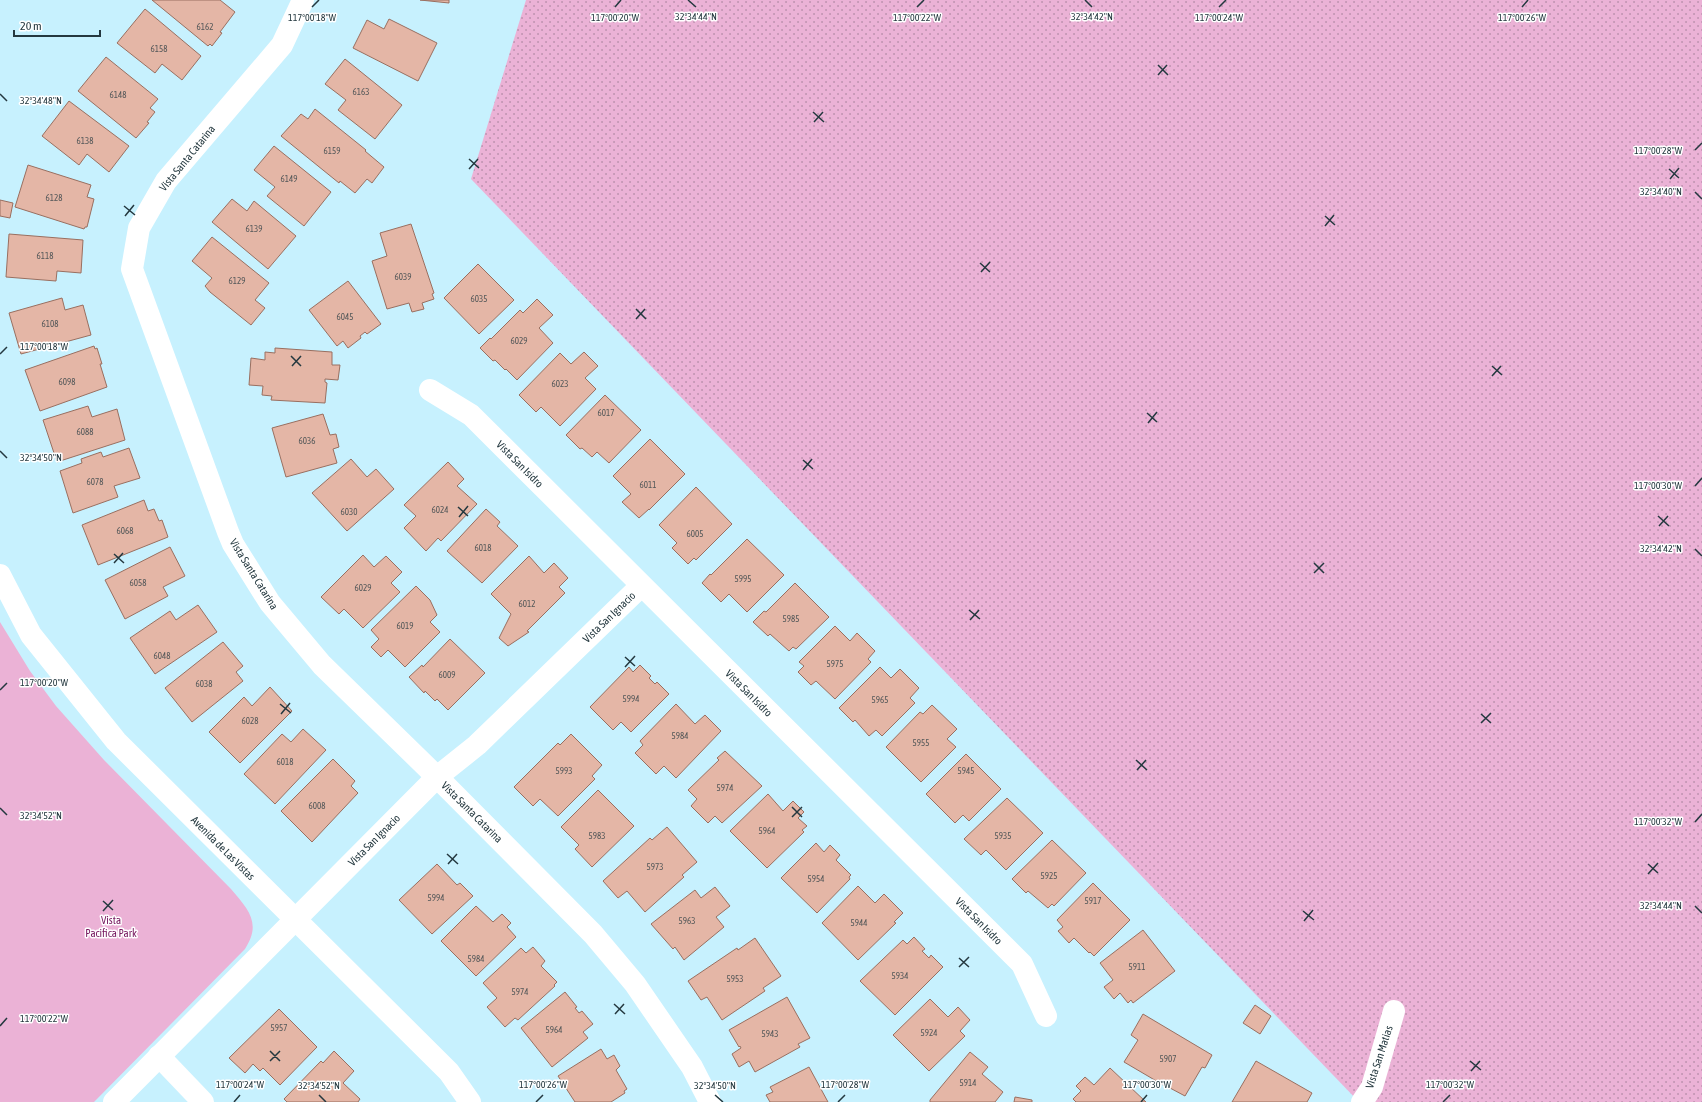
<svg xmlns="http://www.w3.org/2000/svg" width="1702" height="1102" viewBox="0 0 1702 1102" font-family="'Asap Condensed',sans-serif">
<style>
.grass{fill:url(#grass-dots)}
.green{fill:#ebb2d6}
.building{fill:#e4b6a6;stroke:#996f60}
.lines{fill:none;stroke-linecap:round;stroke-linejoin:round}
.street{stroke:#fff;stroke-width:22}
.secondary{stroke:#fff;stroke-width:22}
.ticks{fill:none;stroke:#24383f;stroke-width:1.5}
.labels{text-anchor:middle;stroke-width:3;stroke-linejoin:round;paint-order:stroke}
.number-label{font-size:9px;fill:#545859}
.street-label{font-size:11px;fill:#24383f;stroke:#fff}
.park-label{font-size:11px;fill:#74155d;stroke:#fff}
.ticks-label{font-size:10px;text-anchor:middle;fill:#24383f;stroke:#fff;stroke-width:3;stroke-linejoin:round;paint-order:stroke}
</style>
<defs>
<pattern id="grass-dots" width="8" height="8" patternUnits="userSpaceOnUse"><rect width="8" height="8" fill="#ebb2d6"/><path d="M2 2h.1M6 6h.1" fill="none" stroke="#be92af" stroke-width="1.8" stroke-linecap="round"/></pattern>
</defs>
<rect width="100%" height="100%" fill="#c7f1fe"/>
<path class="grass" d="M526,0H1702V1102H1359L471,179Z"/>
<path class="green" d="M0,622L30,671L56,706L104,760L231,889C248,909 262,923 245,949L94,1102H0Z"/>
<g class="building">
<path d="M152,0H220L235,12L220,32L222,33L212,46L210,44L208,46Z"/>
<path d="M420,0H449V3Z"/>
<path d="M145,9L201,56L182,80L162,64L155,73L117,43Z"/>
<path d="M389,19L437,43L418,81L353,48L367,20L384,29Z"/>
<path d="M106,57L158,99L150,108L155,112L147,122L149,123L136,138L78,91Z"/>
<path d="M345,59L402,105L375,139L338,110L346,100L325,84Z"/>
<path d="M69,101L129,146L109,172L87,154L79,165L42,136Z"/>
<path d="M315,109L366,150L365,151L384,167L372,183L367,179L355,193L340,181L339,183L281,136L301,114L308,119Z"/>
<path d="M274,146L331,192L304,226L267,196L275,187L254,170Z"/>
<path d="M28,165L91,185L87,197L94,199L87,227H85L84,229L15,207Z"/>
<path d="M232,199L247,211L254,201L296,236L268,269L212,222Z"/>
<path d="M0,200L13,203L10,218L0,216Z"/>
<path d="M411,224L434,293L432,294L434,299L422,303L424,309L412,312L409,303L387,309L372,261L387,256L380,233Z"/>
<path d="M9,234L83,240L81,273L57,271L56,281L6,277Z"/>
<path d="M212,237L269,283L255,300L265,308L251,325L210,292L205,286L212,278L192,261Z"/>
<path d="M478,264L514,300L479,334L444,298Z"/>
<path d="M348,281L381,324L367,334L365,332L360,336L361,338L348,348L343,341L337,346L309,310Z"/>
<path d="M62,298L65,310L83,305L91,335L21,354L9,313Z"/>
<path d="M537,299L553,315L539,328L553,343L517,380L506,369L505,370L495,360L493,361L480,348L490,338L491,339L520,310L523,313Z"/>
<path d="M94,346L95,349L97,348L102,364H100L107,387L40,411L25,370Z"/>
<path d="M275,348L332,352V365H340L338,380L325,379V382L327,383L325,403L271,400L272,396L262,395L263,386L249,385L251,358L265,360V352L275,353Z"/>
<path d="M584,352L598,366L585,378L596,389L560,426L541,407L536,412L519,395L560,353L571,364Z"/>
<path d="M605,395L641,430L609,463L597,452L592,457L582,448L580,449L566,435Z"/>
<path d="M88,406L92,417L117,409L125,440L57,462L43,420Z"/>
<path d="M323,414L330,435L336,434L339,447L333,449L337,463L286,477L272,428Z"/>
<path d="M650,439L685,474L649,510V509L639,518L622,502L631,494L613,476Z"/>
<path d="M129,448L140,478L114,486L118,497L73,513L60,471L82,463L81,459L101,452L103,457Z"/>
<path d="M351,459L367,477L376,469L394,489L347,531L312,493Z"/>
<path d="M448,462L464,479L457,486L477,504L441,541L438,538L426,551L404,528L416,516L404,505Z"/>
<path d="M696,487L732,524L696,560L694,558L688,564L672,548L677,543L659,525Z"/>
<path d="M144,500L148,511L154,509L159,521L162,520L168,537L98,565L82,525Z"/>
<path d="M486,509L500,522L497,526L518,546L482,583L447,551Z"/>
<path d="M747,539L784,575L747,612L729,594L721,602L702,583L710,574L711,575Z"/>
<path d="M170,547L185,576L163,587L168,596L125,619L105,580Z"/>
<path d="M363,555L374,567L386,556L402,572L391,583L400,592L363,628L344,609L339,614L321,597Z"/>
<path d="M529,556L544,573L554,563L568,578L559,587L565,593L527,631L529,632L508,646L499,638L511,614L491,594Z"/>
<path d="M795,583L829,617L796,649L793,647L789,651L770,634L768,636L753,622L764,611L766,612Z"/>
<path d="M416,586L430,600L437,615L430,622L440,632L405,667L388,650L381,657L371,647L379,639L371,630Z"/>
<path d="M198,605L217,632L155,674L130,638L170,611L176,620Z"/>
<path d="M835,626L850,641L857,633L875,651L868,659L871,662L835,699L816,681L811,685L798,672L804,666L799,662Z"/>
<path d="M450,639L485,673L448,710L437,699L435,701L425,691L424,693L409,677L422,665L423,667Z"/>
<path d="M223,642L243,666L236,672L243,681L192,722L165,688Z"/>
<path d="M640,665L651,676L649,678L655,684L657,682L669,694L631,732L621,722L613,730L590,707L629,667L633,672Z"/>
<path d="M880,667L891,678L900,669L919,688L910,698L915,703L882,736L876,730L869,736L855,720L853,722L839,708Z"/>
<path d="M270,687L292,711L240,763L209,732L244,697L252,706Z"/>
<path d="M676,704L695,724L705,715L721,731L676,778L664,766L656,774L635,753L643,745L640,741Z"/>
<path d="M932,705L957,729L947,739L956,747L921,782L886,747L920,712L923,714Z"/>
<path d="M303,729L326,750L275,804L244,774L282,734L291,742Z"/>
<path d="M571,734L602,765L592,776L595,779L558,816L540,799L533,806L514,787L558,743L560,745Z"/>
<path d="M725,751L762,786L722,823L715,816L708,823L691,806L697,799L688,790L719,760L717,758Z"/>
<path d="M966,754L1001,789L969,821L963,815L955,823L926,794Z"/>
<path d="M333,759L355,781L351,786L358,793L312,842L281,811Z"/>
<path d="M598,790L634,826L592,867L575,849L579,845L561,827Z"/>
<path d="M768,794L783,811L793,801L804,812L798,818L807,826L802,830L804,832L767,868L730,831Z"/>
<path d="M1007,798L1043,833L1006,870L986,850L981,855L964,839Z"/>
<path d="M667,827L697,862L682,875L684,877L645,912L627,891L618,898L603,881L650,838L652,840Z"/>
<path d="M1052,840L1086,873L1054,906L1052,904L1048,908L1028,891L1026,893L1012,879Z"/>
<path d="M816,843L824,852L830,845L840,855L836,860L851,875L849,877L850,879L817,913L781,878Z"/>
<path d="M437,864L457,885L460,883L473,896L432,934L399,900Z"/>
<path d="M1093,883L1130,920L1094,956L1090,952L1089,953L1074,938L1069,943L1058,931L1063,927L1057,920Z"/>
<path d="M858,886L875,903L884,894L903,913L894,922L896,923L858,960L822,923Z"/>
<path d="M715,887L730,906L716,917L724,927L684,960L675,947L673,949L651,924L695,890L701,898Z"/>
<path d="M476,906L493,922L502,914L511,923L507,927L516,937L476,976L441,941Z"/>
<path d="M1143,930L1175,971L1133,1003L1131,1000L1128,1003L1120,993L1114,999L1104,987L1113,980L1100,963Z"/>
<path d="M914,937L925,949L922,951L929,958L931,955L943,967L895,1015L860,981L903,940L907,944Z"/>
<path d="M755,938L781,976L763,988L765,991L722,1020L707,997L701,1000L688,981L737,948L738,950Z"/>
<path d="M533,947L545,961L541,966L557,982L554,985L555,986L518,1020L515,1018L505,1027L487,1007L497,998L483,983L521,948L526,953Z"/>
<path d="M565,992L577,1007L575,1008L579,1013L582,1011L593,1024L583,1032L588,1038L552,1067L521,1028Z"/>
<path d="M787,997L810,1038L798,1044L800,1047L755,1072L749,1061L739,1067L732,1054L741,1048L740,1046L739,1047L729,1030Z"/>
<path d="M930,999L948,1017L958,1007L970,1020L960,1031L965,1036L929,1071L893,1035Z"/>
<path d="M1255,1005L1271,1016L1260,1034L1243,1023Z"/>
<path d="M279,1009L317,1047L280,1085L263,1068L260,1071L253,1064L245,1073L229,1058Z"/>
<path d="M1143,1014L1212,1055L1205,1068L1202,1067L1185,1096L1170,1088V1089L1124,1062L1138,1040L1131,1035Z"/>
<path d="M601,1049L607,1059L614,1055L620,1066L616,1070L627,1089L624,1091L625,1093L611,1102H575L558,1076Z"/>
<path d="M334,1051L354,1071L343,1083L360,1099L358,1102H287L284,1099L321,1061L323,1063Z"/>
<path d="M970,1052L988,1067L982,1074L1003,1092L995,1102H930V1100Z"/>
<path d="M1256,1061L1312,1093L1307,1102H1232Z"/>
<path d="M809,1067L828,1102H770L766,1095L773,1092L770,1087Z"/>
<path d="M1110,1068L1146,1102H1076L1073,1099L1081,1091L1076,1086L1085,1077L1094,1085Z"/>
<path d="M1015,1097L1032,1100V1102H1014Z"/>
</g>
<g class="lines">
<g class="street">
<path d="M303,0L282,45L166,181L139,228L132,269L228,532L233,544L270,603L322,665L437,777L593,934L635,984L692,1067L710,1102"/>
<path d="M430,390L471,415L1022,964L1046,1016"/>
<path d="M159,1056L203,1102"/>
<path d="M114,1102L437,777L477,745L641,586"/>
<path d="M1362,1102L1372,1087L1394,1011"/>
</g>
<path class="secondary" d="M0,575L31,635L116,741L449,1072L470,1102"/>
</g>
<path class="ticks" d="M688,0L696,7M1085,0L1092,7M312,7L319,0M615,7L621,0M917,7L924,0M1219,7L1226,0M1522,7L1528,0M1158,65L1168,75M1158,75L1167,65M0,94L7,101M813,112L824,122M814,122L823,112M1695,150L1702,143M469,159L479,168M469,169L478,159M1669,169L1679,178M1670,179L1679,168M1695,192L1702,199M124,206L135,215M125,216L134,205M1325,216L1335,225M1325,226L1334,215M980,263L990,272M981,272L990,262M636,309L646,319M636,319L645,309M0,354L7,347M291,356L301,366M292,366L301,356M1492,366L1502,375M1492,376L1501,366M1147,413L1157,422M1148,423L1157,412M0,451L7,458M803,460L813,469M803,470L812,459M1695,486L1702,478M458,507L468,516M1658,516L1669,526M459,517L468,506M1659,526L1668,516M1695,549L1702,556M114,554L124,563M114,563L123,553M1314,563L1324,573M1314,573L1324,563M969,610L980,619M970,620L979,610M625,657L635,666M625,667L635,656M0,690L7,683M280,704L291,713M281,714L290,703M1481,714L1491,723M1481,723L1491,713M1136,760L1147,770M1137,770L1146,760M792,807L802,817M0,808L7,815M792,817L802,807M1695,822L1702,814M447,854L458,864M448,864L457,854M1648,864L1658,873M1648,874L1658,863M103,901L113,910M1695,906L1702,913M103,911L113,900M1303,911L1314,920M1304,921L1313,910M959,958L969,967M959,967L969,957M614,1004L625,1014M615,1014L624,1004M0,1026L7,1018M270,1051L280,1061M270,1061L280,1051M1470,1061L1481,1070M1471,1071L1480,1061M319,1095L326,1102M715,1095L723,1102M234,1102L240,1095M536,1102L543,1095M838,1102L845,1095M1141,1102L1147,1095M1443,1102L1450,1095"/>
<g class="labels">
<g class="number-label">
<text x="205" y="30">6162</text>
<text x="159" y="52">6158</text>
<text x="361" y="95">6163</text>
<text x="118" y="98">6148</text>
<text x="85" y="144">6138</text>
<text x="332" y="154">6159</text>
<text x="289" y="182">6149</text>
<text x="54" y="201">6128</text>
<text x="254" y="232">6139</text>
<text x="45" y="259">6118</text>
<text x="403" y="280">6039</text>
<text x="237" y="284">6129</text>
<text x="479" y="302">6035</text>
<text x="345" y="320">6045</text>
<text x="50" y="327">6108</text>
<text x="519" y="344">6029</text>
<text x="67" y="385">6098</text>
<text x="560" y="387">6023</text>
<text x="606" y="416">6017</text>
<text x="85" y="435">6088</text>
<text x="307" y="444">6036</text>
<text x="95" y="485">6078</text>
<text x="648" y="488">6011</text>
<text x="440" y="513">6024</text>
<text x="349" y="515">6030</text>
<text x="125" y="534">6068</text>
<text x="695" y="537">6005</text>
<text x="483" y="551">6018</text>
<text x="743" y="582">5995</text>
<text x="138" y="586">6058</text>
<text x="363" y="591">6029</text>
<text x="527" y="607">6012</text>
<text x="791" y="622">5985</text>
<text x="405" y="629">6019</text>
<text x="162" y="659">6048</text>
<text x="835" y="667">5975</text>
<text x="447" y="678">6009</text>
<text x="204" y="687">6038</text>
<text x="631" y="702">5994</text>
<text x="880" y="703">5965</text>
<text x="250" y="724">6028</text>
<text x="680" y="739">5984</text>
<text x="921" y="746">5955</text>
<text x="285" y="765">6018</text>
<text x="564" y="774">5993</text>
<text x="966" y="774">5945</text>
<text x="725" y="791">5974</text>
<text x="317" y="809">6008</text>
<text x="767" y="834">5964</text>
<text x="597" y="839">5983</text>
<text x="1003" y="839">5935</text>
<text x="655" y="870">5973</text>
<text x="1049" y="879">5925</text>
<text x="816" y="882">5954</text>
<text x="436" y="901">5994</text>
<text x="1093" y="904">5917</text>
<text x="687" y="924">5963</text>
<text x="859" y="926">5944</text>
<text x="476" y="962">5984</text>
<text x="1137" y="970">5911</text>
<text x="900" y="979">5934</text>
<text x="735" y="982">5953</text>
<text x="520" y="995">5974</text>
<text x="279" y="1031">5957</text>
<text x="554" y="1033">5964</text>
<text x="929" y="1036">5924</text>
<text x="770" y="1037">5943</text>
<text x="1168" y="1062">5907</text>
<text x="968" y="1086">5914</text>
</g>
<g class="street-label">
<text transform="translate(187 158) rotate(-51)" y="4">Vista Santa Catarina</text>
<text transform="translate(520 464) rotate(45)" y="4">Vista San Isidro</text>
<text transform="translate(254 574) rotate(58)" y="4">Vista Santa Catarina</text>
<text transform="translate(609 617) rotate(-44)" y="4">Vista San Ignacio</text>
<text transform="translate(749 693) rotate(45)" y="4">Vista San Isidro</text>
<text transform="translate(472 812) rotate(45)" y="4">Vista Santa Catarina</text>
<text transform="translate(374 840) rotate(-45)" y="4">Vista San Ignacio</text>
<text transform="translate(223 848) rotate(45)" y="4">Avenida de Las Vistas</text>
<text transform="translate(979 921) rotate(45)" y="4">Vista San Isidro</text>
<text transform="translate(1379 1057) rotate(-72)" y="4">Vista San Matias</text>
</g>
<g class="park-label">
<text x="111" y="924">Vista<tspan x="111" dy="13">Pacifica Park</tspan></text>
</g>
</g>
<g class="ticks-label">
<text x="696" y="20">32°34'44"N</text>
<text x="1092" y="20">32°34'42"N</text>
<text x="312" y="21">117°00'18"W</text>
<text x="615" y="21">117°00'20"W</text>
<text x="917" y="21">117°00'22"W</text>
<text x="1219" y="21">117°00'24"W</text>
<text x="1522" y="21">117°00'26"W</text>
<text x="41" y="104">32°34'48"N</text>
<text x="1658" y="154">117°00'28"W</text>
<text x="1661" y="195">32°34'40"N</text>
<text x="44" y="350">117°00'18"W</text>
<text x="41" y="461">32°34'50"N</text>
<text x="1658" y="489">117°00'30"W</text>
<text x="1661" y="552">32°34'42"N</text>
<text x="44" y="686">117°00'20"W</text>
<text x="41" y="819">32°34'52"N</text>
<text x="1658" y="825">117°00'32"W</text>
<text x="1661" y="909">32°34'44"N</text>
<text x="44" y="1022">117°00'22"W</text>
<text x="240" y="1088">117°00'24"W</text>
<text x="543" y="1088">117°00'26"W</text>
<text x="845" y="1088">117°00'28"W</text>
<text x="1147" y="1088">117°00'30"W</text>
<text x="1450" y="1088">117°00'32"W</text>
<text x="319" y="1089">32°34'52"N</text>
<text x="715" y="1089">32°34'50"N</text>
</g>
<path d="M14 30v6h86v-6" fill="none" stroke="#24383f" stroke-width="2"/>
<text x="20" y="30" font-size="12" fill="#24383f" stroke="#ffffff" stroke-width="3" paint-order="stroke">20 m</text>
</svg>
